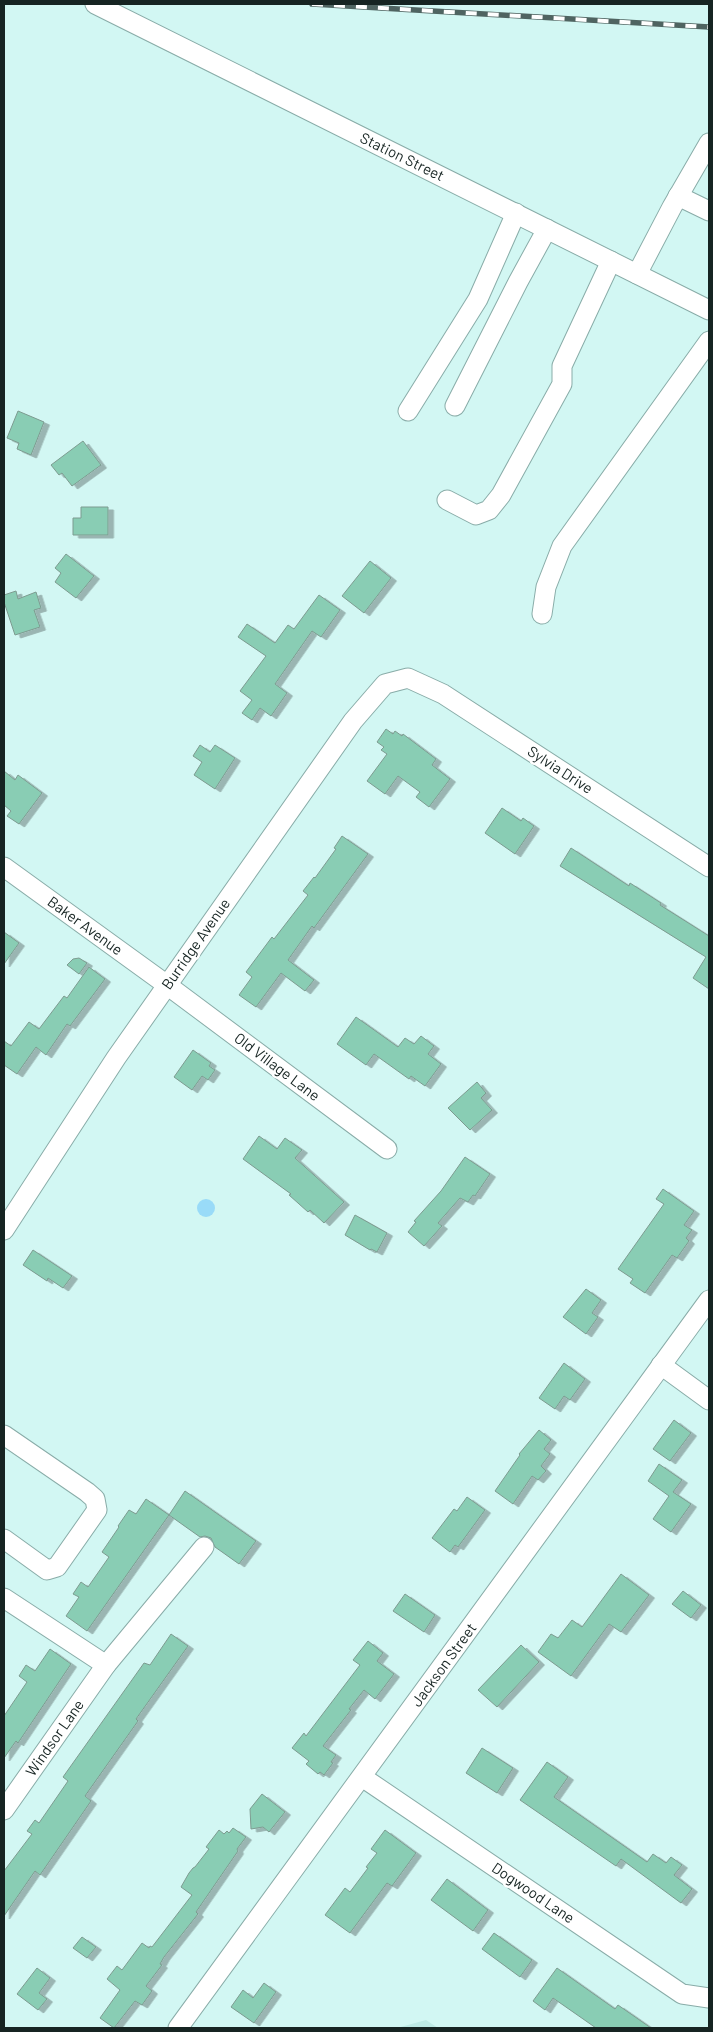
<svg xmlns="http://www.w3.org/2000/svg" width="713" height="2032" viewBox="0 0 713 2032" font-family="Barlow,sans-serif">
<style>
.built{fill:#bdeae5}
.water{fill:#99dbf8}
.building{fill:#89cdb4;stroke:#7d9b90;filter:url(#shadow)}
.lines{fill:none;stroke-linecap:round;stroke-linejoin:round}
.minor-casing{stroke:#89aca8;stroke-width:21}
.minor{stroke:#fff;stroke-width:19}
.rail-casing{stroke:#4f6461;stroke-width:5.5}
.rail{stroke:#fff;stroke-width:4;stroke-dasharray:11;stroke-linecap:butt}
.labels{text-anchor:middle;stroke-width:5;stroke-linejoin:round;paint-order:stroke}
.street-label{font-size:15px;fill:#162422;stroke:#fff}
</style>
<defs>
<filter id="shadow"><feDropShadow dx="5.5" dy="3" stdDeviation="0" flood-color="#0004"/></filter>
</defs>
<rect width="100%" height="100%" fill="#d2f7f3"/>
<path class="built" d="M426,2020L438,2028H397Z"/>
<circle class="water" cx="206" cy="1208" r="9"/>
<g class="building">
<path d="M18,411L44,422L31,455L17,449L19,443L7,438Z"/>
<path d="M83,441L101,465L72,486L62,473L59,475L51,465Z"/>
<path d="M81,507H108V535H73V518H81Z"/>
<path d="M66,554L94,576L76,598L55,582L61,573L55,568Z"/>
<path d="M370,561L391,578L364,613L342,596Z"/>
<path d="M16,591L18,599L36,592L41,608L34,610L40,627L15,635L4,602V595Z"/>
<path d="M319,595L340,610L321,637L312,631L275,684L287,693L271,716L260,708L252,720L242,713L252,700L240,691L266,656L238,637L247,624L275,643L288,625L294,629Z"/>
<path d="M386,729L393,734L395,731L402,736L403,734L436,759L432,765L450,779L429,807L416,797L420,792L398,776L385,794L367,781L387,754L381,750L384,747L377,742Z"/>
<path d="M200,745L210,752L215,745L235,758L215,789L194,775L202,762L193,756Z"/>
<path d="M4,771L15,780L18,775L42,793L19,824L7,816L11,811L4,805Z"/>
<path d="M502,808L521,821L523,818L534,826L515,854L485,833Z"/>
<path d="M342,836L368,854L314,928L312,926L288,960L314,980L305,991L281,973L256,1007L239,995L252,977L246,972L272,937L274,939L308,895L303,891L314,877L315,878L336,849L334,848Z"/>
<path d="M571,848L629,886L630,883L661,903L660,905L709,936V989L693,978L706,957L560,866Z"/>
<path d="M4,932L19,943L4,964Z"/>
<path d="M79,958L87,963L79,974L67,965L73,959Z"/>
<path d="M89,967L105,979L70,1026L67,1024L46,1055L36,1047L17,1074L4,1065V1041L11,1046L29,1022L39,1029L64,996L67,998Z"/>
<path d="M356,1017L398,1047L405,1038L414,1044L421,1036L434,1046L428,1054L441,1064L425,1086L411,1076L409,1079L374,1054L366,1065L337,1044Z"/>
<path d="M193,1050L211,1063L209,1066L215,1070L208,1080L202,1076L192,1090L174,1077Z"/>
<path d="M477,1082L486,1093L481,1098L492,1110L470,1130L448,1108Z"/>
<path d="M259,1136L277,1149L285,1138L302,1150L295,1158L344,1202L324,1223L310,1210L308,1212L289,1195L291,1194L243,1159Z"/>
<path d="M465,1157L490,1174L475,1196L473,1195L468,1202L460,1198L438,1223L442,1226L424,1246L408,1232L416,1222L414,1221L441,1191Z"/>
<path d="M663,1189L694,1211L684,1225L692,1230L686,1238L689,1241L677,1258L672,1255L645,1293L630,1283L633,1279L618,1269L664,1204L656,1199Z"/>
<path d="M355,1215L387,1233L377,1252L371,1249L370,1250L345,1235Z"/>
<path d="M33,1250L72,1276L63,1288L48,1278L47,1281L23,1265Z"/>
<path d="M586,1289L601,1300L592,1313L598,1317L586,1334L563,1317Z"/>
<path d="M564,1363L585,1379L570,1400L564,1396L555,1409L539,1398Z"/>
<path d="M674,1420L691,1433L670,1461L653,1449Z"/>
<path d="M539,1430L551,1440L544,1449L550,1454L541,1466L546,1471L538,1480L532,1476L513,1504L495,1491L520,1455L519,1454Z"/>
<path d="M659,1464L682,1480L673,1492L691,1504L671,1532L653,1519L669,1496L648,1481Z"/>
<path d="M185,1491L256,1541L239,1564L215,1547L211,1538L205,1536L200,1537L169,1515Z"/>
<path d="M467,1497L485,1510L458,1547L455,1545L450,1552L432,1538L454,1509L457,1511Z"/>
<path d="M146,1499L169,1515L87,1631L66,1616L79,1597L73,1594L81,1582L88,1587L109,1557L102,1552L119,1527L118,1526L129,1510L136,1514Z"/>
<path d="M621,1574L649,1595L621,1632L609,1624L571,1676L538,1652L551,1634L558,1638L572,1620L582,1627Z"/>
<path d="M683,1591L701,1605L691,1618L672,1604Z"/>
<path d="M405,1594L435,1615L424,1632L393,1611Z"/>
<path d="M171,1634L188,1646L136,1719L138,1721L85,1796L91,1801L40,1875L35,1871L4,1916V1871L32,1834L27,1831L35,1820L39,1823L68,1781L63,1777L144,1663L150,1665Z"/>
<path d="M368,1641L383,1653L377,1661L394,1674L375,1699L364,1690L349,1709L351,1710L323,1746L336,1755L331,1762L333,1763L324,1775L320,1772L318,1774L306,1764L309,1761L292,1748L304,1733L306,1736L360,1665L353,1660Z"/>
<path d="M521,1645L539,1662L497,1707L478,1690Z"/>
<path d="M50,1649L71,1664L18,1743L16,1741L4,1758V1716L27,1682L19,1676L26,1665L35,1671Z"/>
<path d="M482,1748L513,1768L497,1793L466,1773Z"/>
<path d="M547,1762L568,1777L554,1797L647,1862L653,1854L666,1863L671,1857L682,1865L674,1875L692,1889L681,1903L621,1859L616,1866L520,1800Z"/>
<path d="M262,1794L285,1812L269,1832L263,1827L251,1829L250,1809Z"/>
<path d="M233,1828L246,1837L237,1849L238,1851L196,1912L198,1914L164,1957L160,1964L162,1965L146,1986L152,1991L142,2005L135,2001L114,2028L100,2018L120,1990L107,1979L117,1966L122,1970L142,1943L149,1948L150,1946L152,1947L192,1895L181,1887L189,1873L193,1868L195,1867L209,1849L206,1847L219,1830L224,1834L227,1831L229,1833Z"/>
<path d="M385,1830L416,1853L392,1886L387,1883L350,1933L325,1915L345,1888L350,1892L368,1868L366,1867L377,1853L371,1849Z"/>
<path d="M447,1879L488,1910L473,1931L431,1900Z"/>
<path d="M494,1933L532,1960L520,1977L482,1949Z"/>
<path d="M82,1937L96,1947L87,1958L73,1948Z"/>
<path d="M37,1968L50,1978L39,1993L47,1999L38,2010L17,1994Z"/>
<path d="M557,1968L615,2009L618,2005L651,2028H596L553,1998L545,2010L533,2001Z"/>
<path d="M264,1983L276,1992L254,2023L231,2007L243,1990L253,1998Z"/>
</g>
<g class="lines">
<defs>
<g id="minor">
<path d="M95,4L709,310"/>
<path d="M678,196L709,211"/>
<path d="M637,274L672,207L709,143"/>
<path d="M455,406L518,282L547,229"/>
<path d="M408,411L478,299L516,213"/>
<path d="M447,500L476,515L489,510L501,495L562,384V366L611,261"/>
<path d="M542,614L546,587L562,546L709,341"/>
<path d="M4,867L167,985L387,1149"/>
<path d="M4,1230L116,1058L353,721L385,684L408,678L443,694L709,867"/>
<path d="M661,1365L709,1400"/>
<path d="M4,1435L87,1492L95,1499L97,1510L57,1567L47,1570L4,1539"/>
<path d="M4,1598L106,1665"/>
<path d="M362,1777L682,1994L709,1998"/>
<path d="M4,1810L106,1665L204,1547"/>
<path d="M178,2028L709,1300"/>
</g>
</defs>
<use href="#minor" class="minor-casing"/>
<use href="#minor" class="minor"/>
<defs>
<path id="rail" d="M312,4L709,27"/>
</defs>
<use href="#rail" class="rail-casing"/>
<use href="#rail" class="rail"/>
</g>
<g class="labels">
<g class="street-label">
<text transform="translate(402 157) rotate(26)" y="5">Station Street</text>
<text transform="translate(560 770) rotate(33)" y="5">Sylvia Drive</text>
<text transform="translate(85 926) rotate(36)" y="5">Baker Avenue</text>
<text transform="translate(196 944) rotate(-55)" y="5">Burridge Avenue</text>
<text transform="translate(277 1067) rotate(37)" y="5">Old Village Lane</text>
<text transform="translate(444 1665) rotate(-54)" y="5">Jackson Street</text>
<text transform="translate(55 1738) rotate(-55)" y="5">Windsor Lane</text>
<text transform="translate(533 1893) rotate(34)" y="5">Dogwood Lane</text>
</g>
</g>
<rect width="713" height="2032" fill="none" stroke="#162422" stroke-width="10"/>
</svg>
